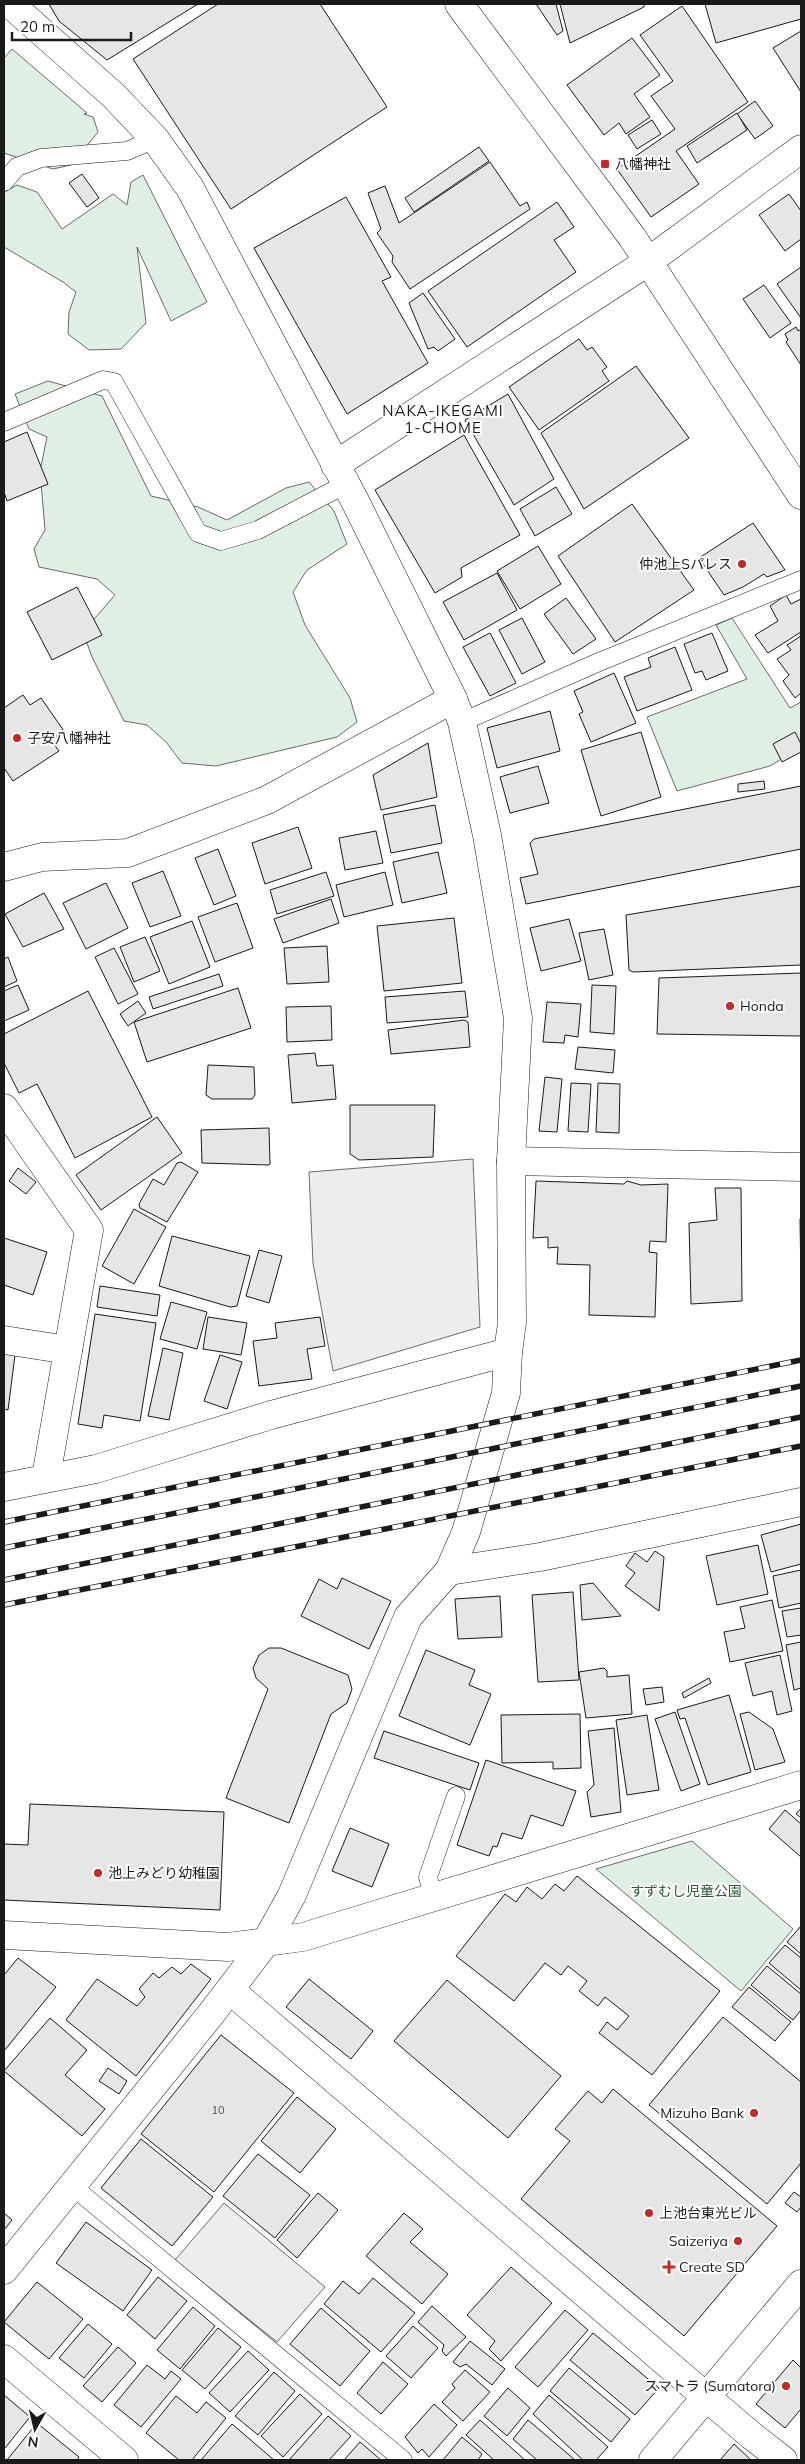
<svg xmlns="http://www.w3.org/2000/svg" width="805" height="2464" viewBox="0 0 805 2464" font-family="Mulish,'Noto Sans JP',sans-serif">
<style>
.green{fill:#e0efe3;stroke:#6a6a6a}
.parking{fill:#ededed;stroke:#6a6a6a}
.building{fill:#e6e6e6;stroke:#1a1a1a}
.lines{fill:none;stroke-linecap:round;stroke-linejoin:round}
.lane-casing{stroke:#1a1a1a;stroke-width:19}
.street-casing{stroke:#1a1a1a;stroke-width:29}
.secondary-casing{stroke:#1a1a1a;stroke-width:29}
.lane{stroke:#fff;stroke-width:18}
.street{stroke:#fff;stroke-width:28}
.secondary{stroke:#fff;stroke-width:28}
.rail-casing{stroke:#1a1a1a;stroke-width:5.5}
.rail{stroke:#fff;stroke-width:4;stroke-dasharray:11;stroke-linecap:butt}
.poi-dot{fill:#c62828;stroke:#fff;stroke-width:2}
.labels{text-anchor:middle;stroke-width:4;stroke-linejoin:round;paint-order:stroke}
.number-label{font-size:11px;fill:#4d4d4d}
.poi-label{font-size:14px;fill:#1a1a1a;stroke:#fff;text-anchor:start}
.park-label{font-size:14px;fill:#2b5a34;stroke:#fff}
.neighbourhood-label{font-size:15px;letter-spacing:1px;fill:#1a1a1a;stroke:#fff}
</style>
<rect width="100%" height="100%" fill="#fff"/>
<g class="green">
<path d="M12,49L87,113L84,114L93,117L98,132L71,165L53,169L4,153V58Z"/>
<path d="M143,175L207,302L171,321L137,247L146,323L121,349L89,350L68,334L69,312L76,292L63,282L4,247V192L17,185L37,192L62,229L113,194L127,205L131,182Z"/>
<path d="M48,381L102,396L151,496L198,507L227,520L286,488L309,482L334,511L347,544L307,570L293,592L305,625L350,698L357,722L337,737L216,766L182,763L166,742L147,725L124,721L92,657L83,632L115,595L97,579L39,567L34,549L45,530L40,471L47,437L29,429L15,394Z"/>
<path d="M732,618L790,708L801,702V747L770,766L677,791L647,717L747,679L716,625Z"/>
<path d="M692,1841L793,1929L741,1991L596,1869Z"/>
</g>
<g class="parking">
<path d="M473,1159L480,1327L333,1371L313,1263L309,1172Z"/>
<path d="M224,2203L325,2287L277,2342L175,2260Z"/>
</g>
<g class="building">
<path d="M49,4H198L107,60L59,21Z"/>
<path d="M218,4H320L387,107L231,209L133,59Z"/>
<path d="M536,4H556L563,31L557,35Z"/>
<path d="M560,4H644V7L570,43Z"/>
<path d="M705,4H801V19L716,43Z"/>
<path d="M682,6L748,102L676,151L699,184L651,217L617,169L675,129L651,96L673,81L640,35Z"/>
<path d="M801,31V92L773,48Z"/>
<path d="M632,38L660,75L634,94L650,117L626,134L619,123L604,135L567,85Z"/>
<path d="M755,101L773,126L755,139L737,114Z"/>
<path d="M737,113L747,130L697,163L687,146Z"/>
<path d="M652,120L661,134L637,149L628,135Z"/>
<path d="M479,147L489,161L414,212L405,198Z"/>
<path d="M490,162L520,206L527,202L530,209L410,289L392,262L393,256L377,233L381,229L368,193L385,186L399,223Z"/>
<path d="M82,174L99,198L87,207L69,183Z"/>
<path d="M789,194L801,211V239L785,251L759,215Z"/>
<path d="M346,197L391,277L382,281L428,363L347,414L254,248Z"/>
<path d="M557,202L574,227L554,240L576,272L467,347L428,291Z"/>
<path d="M801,267V318L777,284Z"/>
<path d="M764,285L791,323L770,338L743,299Z"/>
<path d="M423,293L455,339L438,351L434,347L428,349L409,303Z"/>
<path d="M796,327L798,331L801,329V365L786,342L788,340L785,334Z"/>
<path d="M579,339L587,350L592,347L607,367L602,371L609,381L539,430L509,387Z"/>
<path d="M636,366L689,438L584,509L541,433Z"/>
<path d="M508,394L554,479L514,505L465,420Z"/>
<path d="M27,432L48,484L7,501L4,492V442Z"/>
<path d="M464,435L520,535L461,568L462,577L435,593L375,490Z"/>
<path d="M556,487L572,514L535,536L520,509Z"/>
<path d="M632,504L694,590L615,642L558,556Z"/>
<path d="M753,523L785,570L767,577L764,574L743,587L724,595L699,558Z"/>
<path d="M538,546L561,584L520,609L497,571Z"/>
<path d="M497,573L517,610L464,640L443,602Z"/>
<path d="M77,587L102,635L52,660L27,612Z"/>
<path d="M786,595L791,604L801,599V632L768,653L755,635L778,621L770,606Z"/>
<path d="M566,598L596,639L573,654L544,614Z"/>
<path d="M522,618L545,662L522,674L499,630Z"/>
<path d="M490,633L516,683L490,696L463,647Z"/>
<path d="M712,633L728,671L706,680L702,671L695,673L684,644Z"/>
<path d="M801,636V693L795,698L783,681L789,675L777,659L791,650L787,645Z"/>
<path d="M675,647L692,690L637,711L624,677L651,667L648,658Z"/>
<path d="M614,673L636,723L591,742L579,714L583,712L574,691Z"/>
<path d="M23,695L30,705L41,698L64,731L51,740L59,751L13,781L4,768V708Z"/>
<path d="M550,711L560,751L497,768L487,728Z"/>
<path d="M641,732L661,797L601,816L581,750Z"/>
<path d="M795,732L801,744V752L782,762L773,744Z"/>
<path d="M428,743L437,797L381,810L373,775Z"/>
<path d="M538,766L549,803L510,813L500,777Z"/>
<path d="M764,781L765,789L738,792V784Z"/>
<path d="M801,786V849L526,904L520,878L538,874L530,843L534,839Z"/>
<path d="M435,805L442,843L391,853L383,815Z"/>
<path d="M298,827L312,868L265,884L252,843Z"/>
<path d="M376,831L383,863L345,870L339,838Z"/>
<path d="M218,849L236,896L214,905L195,858Z"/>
<path d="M438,852L447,893L402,903L393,862Z"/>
<path d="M163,871L181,916L150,927L132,883Z"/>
<path d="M326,872L334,896L277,914L270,890Z"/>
<path d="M385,872L393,905L344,917L336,885Z"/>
<path d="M106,883L128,928L86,949L63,903Z"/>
<path d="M801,886V965L633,972L629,970L626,915Z"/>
<path d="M44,893L64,929L23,947L5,914Z"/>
<path d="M331,899L339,923L283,943L274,919Z"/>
<path d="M237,903L253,948L215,962L198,917Z"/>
<path d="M454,918L462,983L384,991L377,926Z"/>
<path d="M569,919L581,961L541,971L530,928Z"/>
<path d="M192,921L210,967L169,984L150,937Z"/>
<path d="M604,929L613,975L589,980L579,933Z"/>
<path d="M145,937L160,971L134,982L120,947Z"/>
<path d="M327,946L329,982L287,984L284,948Z"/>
<path d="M114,948L138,994L118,1004L95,957Z"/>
<path d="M8,957L17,981L4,987V959Z"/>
<path d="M801,973V1036L657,1034L659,978Z"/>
<path d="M219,974L223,986L153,1009L149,997Z"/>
<path d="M18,985L29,1010L4,1021V991Z"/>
<path d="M592,985L616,986L614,1034L590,1032Z"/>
<path d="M238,988L251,1028L147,1062L134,1022Z"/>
<path d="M88,991L152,1117L75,1158L37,1084L19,1093L4,1063V1034Z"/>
<path d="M465,991L468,1017L387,1023L385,997Z"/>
<path d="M138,1001L146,1013L128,1026L120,1014Z"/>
<path d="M547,1002L581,1004L578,1037L565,1035L564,1043L543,1042Z"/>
<path d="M331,1006L332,1040L287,1042L286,1007Z"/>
<path d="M464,1020L468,1022L470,1047L391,1054L388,1030Z"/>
<path d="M578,1047L615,1050L613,1073L575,1069Z"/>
<path d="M315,1053L317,1066L333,1065L336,1099L292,1103L288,1055Z"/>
<path d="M208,1065L254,1067L255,1095L252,1099H212L206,1095Z"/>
<path d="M545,1077L562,1079L557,1132L539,1131Z"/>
<path d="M571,1083L591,1084L588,1132L568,1131Z"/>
<path d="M598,1083L620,1084L619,1133L596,1132Z"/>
<path d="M350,1105H435L433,1157L359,1160L350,1154Z"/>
<path d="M157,1117L182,1153L101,1210L76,1175Z"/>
<path d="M269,1128L270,1164L268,1165L202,1163L201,1130Z"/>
<path d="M181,1162L198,1172L167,1222L140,1208L139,1204L153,1179L164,1185L177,1163Z"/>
<path d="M18,1168L36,1182L26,1194L9,1181Z"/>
<path d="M536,1181L624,1184L627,1181L641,1185L668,1184L666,1242L650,1241L649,1252L657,1253L655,1317L589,1315L590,1265L557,1264L558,1247L548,1248V1237L533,1238Z"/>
<path d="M715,1188H741L742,1301L691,1304L689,1223L717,1220Z"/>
<path d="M134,1209L166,1227L134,1284L102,1266Z"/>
<path d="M800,1219H801V1283Z"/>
<path d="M172,1236L250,1256L237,1306L230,1307L159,1286Z"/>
<path d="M4,1238L47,1252L33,1295L4,1285Z"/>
<path d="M259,1250L282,1256L269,1303L246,1296Z"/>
<path d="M100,1286L160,1295L157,1316L97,1307Z"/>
<path d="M171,1302L207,1312L197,1349L160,1339Z"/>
<path d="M95,1314L156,1323L140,1421L104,1415L102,1428L78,1424Z"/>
<path d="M208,1317L247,1323L241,1355L203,1349Z"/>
<path d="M320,1317L325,1346L307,1349L312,1379L259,1386L253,1341L277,1338L275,1323Z"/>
<path d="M163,1348L183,1353L169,1420L148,1416Z"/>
<path d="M4,1354L15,1355L8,1410L4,1409Z"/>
<path d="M220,1355L242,1362L227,1409L204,1401Z"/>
<path d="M801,1524V1564L771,1572L761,1535Z"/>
<path d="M758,1545L768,1594L717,1605L706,1556Z"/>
<path d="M655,1551L664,1557L659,1611L625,1586L635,1573L626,1566L635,1553L647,1562Z"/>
<path d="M801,1570V1603L779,1608L773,1576Z"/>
<path d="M342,1578L391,1601L369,1649L301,1616L319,1579L337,1589Z"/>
<path d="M593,1583L621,1616L582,1620L580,1585Z"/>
<path d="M573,1592L579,1680L538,1682L532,1595Z"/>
<path d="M500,1596L502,1637L458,1639L455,1599Z"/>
<path d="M772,1600L783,1651L730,1662L724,1632L745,1628L740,1607Z"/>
<path d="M801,1608V1635L787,1637L782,1611Z"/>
<path d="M801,1642V1688L794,1690L786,1645Z"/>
<path d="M269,1648H281L348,1675L352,1689L347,1703L331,1714L289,1823L226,1798L268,1689L256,1678L253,1668L259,1655Z"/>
<path d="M426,1650L475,1670L469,1685L491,1694L470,1745L399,1716Z"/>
<path d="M780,1655L792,1711L777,1715L772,1691L753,1696L745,1663Z"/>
<path d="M604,1668L607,1671V1677L629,1675L632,1714L586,1718L579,1672Z"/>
<path d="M709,1678L711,1683L684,1698L682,1693Z"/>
<path d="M662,1687L664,1702L646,1705L643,1689Z"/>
<path d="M729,1695L751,1772L708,1785L685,1718L680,1719L677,1710Z"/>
<path d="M675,1712L700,1784L681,1791L655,1719Z"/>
<path d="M749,1712L773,1729L785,1762L755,1770L740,1714Z"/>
<path d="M580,1714L581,1768L553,1769V1762L502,1763L501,1715Z"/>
<path d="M647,1715L659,1790L627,1795L616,1720Z"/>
<path d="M614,1728L621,1812L591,1817L587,1792L594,1785L588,1731Z"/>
<path d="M384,1731L479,1763L470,1790L374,1758Z"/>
<path d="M486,1760L576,1791L563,1826L531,1815L522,1839L502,1833L497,1847L493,1846L489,1856L457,1845Z"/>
<path d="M30,1804L224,1812L220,1910L4,1900V1844L28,1845Z"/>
<path d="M801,1808V1818L796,1814Z"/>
<path d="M785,1810L801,1824V1857L769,1829Z"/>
<path d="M350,1828L389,1844L372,1887L332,1871Z"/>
<path d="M577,1876L720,1991L652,2075L599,2033L607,2022L617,2030L629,2016L605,1997L598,2006L579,1991L587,1981L568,1966L561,1975L545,1963L514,2001L456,1956L505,1894L516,1902L527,1887L542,1899L555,1884L564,1891Z"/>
<path d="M801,1926V1954L787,1942Z"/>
<path d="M785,1945L801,1958V1990L769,1963Z"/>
<path d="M18,1958L56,1987L4,2051V1975Z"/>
<path d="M191,1964L211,1979L136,2076L66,2020L97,1979L137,2006L145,1997L139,1989L153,1973L159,1978L172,1967L181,1974Z"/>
<path d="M767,1966L801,1994V2010L793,2020L751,1985Z"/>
<path d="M309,1979L373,2031L351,2059L286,2007Z"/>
<path d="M447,1980L561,2076L508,2138L394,2041Z"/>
<path d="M749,1987L791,2022L775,2041L732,2007Z"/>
<path d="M723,2017L801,2082V2163L767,2204L649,2105Z"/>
<path d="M50,2018L87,2050L65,2075L105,2109L82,2136L4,2071Z"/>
<path d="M221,2035L294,2093L214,2192L141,2134Z"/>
<path d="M108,2068L127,2081L119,2094L99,2081Z"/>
<path d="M613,2089L777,2226L684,2336L521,2199L570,2141L555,2129L588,2091L602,2103Z"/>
<path d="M297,2097L336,2129L300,2173L261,2141Z"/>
<path d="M141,2139L213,2197L172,2246L101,2188Z"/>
<path d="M258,2154L310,2195L275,2238L223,2196Z"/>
<path d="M794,2192L801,2197V2207L797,2212L785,2203Z"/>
<path d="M318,2193L338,2210L297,2258L277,2240Z"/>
<path d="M4,2213L12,2220L4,2230Z"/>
<path d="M404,2213L423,2229L410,2242L448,2274L422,2304L366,2256Z"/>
<path d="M86,2222L152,2270L123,2311L56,2263Z"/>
<path d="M511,2267L552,2303L501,2361L489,2349L495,2341L467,2315Z"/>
<path d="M158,2277L187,2301L155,2339L127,2315Z"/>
<path d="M373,2278L415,2313L381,2352L324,2304L343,2281L359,2294Z"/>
<path d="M37,2282L83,2319L49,2359L4,2322Z"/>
<path d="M432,2306L466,2337L446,2356L442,2351L444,2345L418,2322Z"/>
<path d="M193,2307L215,2326L180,2369L157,2350Z"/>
<path d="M321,2308L370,2351L340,2386L290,2344Z"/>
<path d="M565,2310L588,2330L538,2387L515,2367Z"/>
<path d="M88,2324L112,2344L84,2378L59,2358Z"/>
<path d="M413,2326L438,2348L411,2378L386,2356Z"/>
<path d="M218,2328L241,2347L205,2389L182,2370Z"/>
<path d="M593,2333L659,2388L635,2415L570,2360Z"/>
<path d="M470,2341L505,2369L492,2385L466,2364L460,2367L453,2362Z"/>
<path d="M118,2347L136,2363L102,2402L83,2386Z"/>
<path d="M248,2351L269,2370L230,2412L209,2393Z"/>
<path d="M793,2360L801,2368V2409L785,2428L756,2404Z"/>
<path d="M383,2362L408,2384L381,2414L357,2393Z"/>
<path d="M147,2365L165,2379L171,2371L181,2379L141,2427L114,2405Z"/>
<path d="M569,2368L630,2419L611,2442L550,2391Z"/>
<path d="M465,2370L490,2392L463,2421L442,2402L455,2388L452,2384Z"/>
<path d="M274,2372L295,2391L258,2435L235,2416Z"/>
<path d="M508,2388L530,2408L507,2436L484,2416Z"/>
<path d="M300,2394L322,2414L283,2457L261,2436Z"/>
<path d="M4,2395L30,2417L5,2448L4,2446Z"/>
<path d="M549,2395L608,2447L596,2460H583L533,2414Z"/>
<path d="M176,2396L197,2413L206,2402L226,2418L192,2460H179L146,2433Z"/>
<path d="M434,2404L457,2425L429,2457L422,2449L418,2453L405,2437Z"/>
<path d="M328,2416L351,2436L329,2460H289Z"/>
<path d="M480,2420L525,2460H494L466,2435Z"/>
<path d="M528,2420L575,2460H537L513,2439Z"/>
<path d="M37,2423L79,2457L77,2460H7Z"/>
<path d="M232,2424L274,2460H201Z"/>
<path d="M462,2437L482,2454L478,2460H443Z"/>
<path d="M360,2442L381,2460H344Z"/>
<path d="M734,2444L751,2460H720Z"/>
</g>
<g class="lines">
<defs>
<g id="lane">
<path d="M4,182L17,167L41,158L127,151L155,139"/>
<path d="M4,422L103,380L114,382L198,533L221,541L258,530L346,484"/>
<path d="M462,722L599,662L801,580"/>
<path d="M433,1895L428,1877L456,1796"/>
<path d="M72,2186L403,2460"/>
</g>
<g id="street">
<path d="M335,465L649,261L801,149"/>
<path d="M4,867L42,857L128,853L267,800L453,699"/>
<path d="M4,1108L89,1230L46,1477"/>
<path d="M511,1161L801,1167"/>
<path d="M4,1340L68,1350"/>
<path d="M4,1487L96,1469L271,1415L508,1352"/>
<path d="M449,1571L540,1557L801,1502"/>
<path d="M4,1935L228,1947L303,1937L801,1785"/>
<path d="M230,1990L752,2436L783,2460"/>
<path d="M4,2270L211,2014L266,1942L292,1895L408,1617L449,1571L466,1532L506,1393L508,1352L512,1323L511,1161L518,1018L487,835L462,722L453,699L355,501L190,188L155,139L113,95L10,4"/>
<path d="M4,2359L124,2460"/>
</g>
<g id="secondary">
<path d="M459,4L632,237L801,495"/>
<path d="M653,2460L801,2284"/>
</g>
</defs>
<use href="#lane" class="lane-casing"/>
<use href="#street" class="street-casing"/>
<use href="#secondary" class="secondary-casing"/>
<use href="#lane" class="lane"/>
<use href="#street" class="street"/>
<use href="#secondary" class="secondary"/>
<defs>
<g id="rail">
<path d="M4,1522L801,1360"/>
<path d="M4,1548L801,1386"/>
<path d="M4,1580L801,1417"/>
<path d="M4,1605L801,1446"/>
</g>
</defs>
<use href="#rail" class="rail-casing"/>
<use href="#rail" class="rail"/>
</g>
<g class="poi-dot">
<rect x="600" y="159" width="10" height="10" rx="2.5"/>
<circle cx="742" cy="564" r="5"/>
<circle cx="17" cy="738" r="5"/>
<circle cx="730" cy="1006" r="5"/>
<circle cx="98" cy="1873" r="5"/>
<circle cx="754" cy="2113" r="5"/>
<circle cx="649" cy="2213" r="5"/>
<circle cx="738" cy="2241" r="5"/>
<path d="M666.5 2259.5h5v5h5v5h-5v5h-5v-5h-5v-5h5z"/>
<circle cx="786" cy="2386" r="5"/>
</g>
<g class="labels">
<g class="number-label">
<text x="218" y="2114">10</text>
</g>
<g class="poi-label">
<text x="615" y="169">八幡神社</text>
<text x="732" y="569" text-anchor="end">仲池上Sパレス</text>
<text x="27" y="743">子安八幡神社</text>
<text x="740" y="1011">Honda</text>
<text x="108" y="1878">池上みどり幼稚園</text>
<text x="744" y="2118" text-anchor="end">Mizuho Bank</text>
<text x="659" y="2218">上池台東光ビル</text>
<text x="728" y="2246" text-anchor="end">Saizeriya</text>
<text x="679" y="2272">Create SD</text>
<text x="776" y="2391" text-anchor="end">スマトラ (Sumatora)</text>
</g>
<g class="park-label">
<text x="686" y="1896">すずむし児童公園</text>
</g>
<g class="neighbourhood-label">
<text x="443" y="416">NAKA-IKEGAMI<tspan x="443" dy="17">1-CHOME</tspan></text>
</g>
</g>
<rect width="805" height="2464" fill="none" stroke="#1a1a1a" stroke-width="10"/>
<g transform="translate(35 2429) rotate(188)" stroke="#ffffff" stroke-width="4" paint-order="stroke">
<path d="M0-4L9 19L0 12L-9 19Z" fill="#1a1a1a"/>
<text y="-8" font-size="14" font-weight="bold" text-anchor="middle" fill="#1a1a1a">N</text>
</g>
<path d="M12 32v8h119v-8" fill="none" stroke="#1a1a1a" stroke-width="2.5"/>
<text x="20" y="32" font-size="15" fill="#1a1a1a" stroke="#ffffff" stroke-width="4" paint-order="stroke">20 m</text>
</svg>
